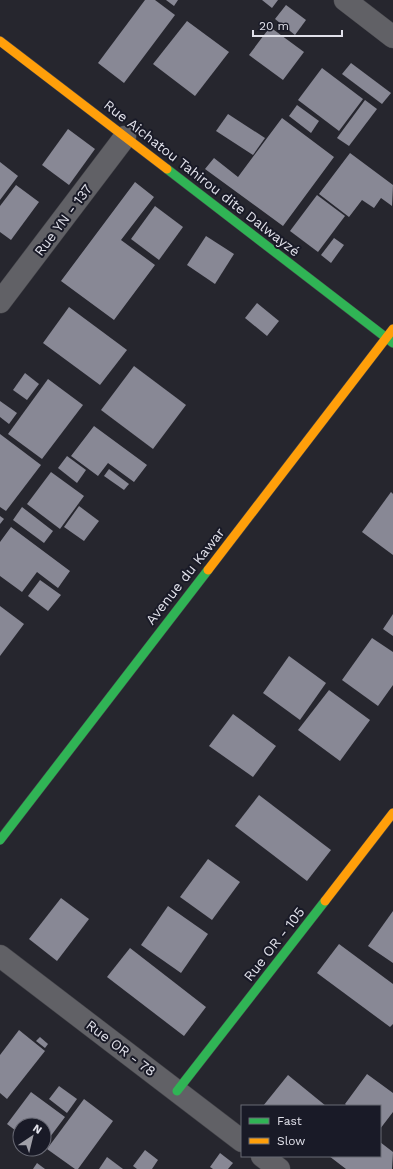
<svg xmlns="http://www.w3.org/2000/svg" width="393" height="1169" viewBox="0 0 393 1169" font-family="'Work Sans',sans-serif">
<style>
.building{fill:#888895}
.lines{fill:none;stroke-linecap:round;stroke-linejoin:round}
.street-casing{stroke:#424248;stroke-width:23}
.fast-casing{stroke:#424248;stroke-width:10}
.slow-casing{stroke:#424248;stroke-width:10}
.street{stroke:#616166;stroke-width:22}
.fast{stroke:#30b455;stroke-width:9}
.slow{stroke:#ff9f0a;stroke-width:9}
.labels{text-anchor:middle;stroke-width:4;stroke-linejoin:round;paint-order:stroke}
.street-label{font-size:14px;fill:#e1e1ea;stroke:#191a27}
</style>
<rect width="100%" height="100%" fill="#26262e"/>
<g class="building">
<path d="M145,0H155L175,15L124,83L98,63Z"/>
<path d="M166,0H178L174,6Z"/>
<path d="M262,0H278L272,8Z"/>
<path d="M286,5L306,20L295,35L275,19Z"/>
<path d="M187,21L229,52L195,96L153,64Z"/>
<path d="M270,27L304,52L283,80L249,55Z"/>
<path d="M351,63L391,93L382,104L342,74Z"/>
<path d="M322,68L363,99L339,131L298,100Z"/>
<path d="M365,100L377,109L349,146L337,138Z"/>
<path d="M297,105L319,121L311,133L289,116Z"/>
<path d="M228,114L265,138L253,155L216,131Z"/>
<path d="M282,118L334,157L283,226L205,169L214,158L238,177Z"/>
<path d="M68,129L95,149L69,185L42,165Z"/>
<path d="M350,153L393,185L392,206L381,198L374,208L362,200L349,217L319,194Z"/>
<path d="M0,162L18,176L0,200Z"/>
<path d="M135,182L154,197L121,240L155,265L114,320L61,281Z"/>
<path d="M16,185L39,202L11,240L0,232V206Z"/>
<path d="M317,195L345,216L318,252L290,231Z"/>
<path d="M155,206L183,227L159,260L131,239Z"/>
<path d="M206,236L234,254L215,284L187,265Z"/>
<path d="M334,238L344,245L331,263L321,255Z"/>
<path d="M257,303L279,321L267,336L245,318Z"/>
<path d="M69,307L127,350L100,385L43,343Z"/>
<path d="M134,366L186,405L153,449L101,410Z"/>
<path d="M25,373L39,384L27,400L13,390Z"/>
<path d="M48,379L83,405L42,459L8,434Z"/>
<path d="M0,401L17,413L9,424L0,417Z"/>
<path d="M94,426L147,465L134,482L108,463L98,476L71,456Z"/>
<path d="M0,434L41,465L6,511L0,507Z"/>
<path d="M67,456L86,470L77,483L58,468Z"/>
<path d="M109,469L129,484L124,490L104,476Z"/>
<path d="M51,472L84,496L60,529L27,504Z"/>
<path d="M391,492L393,494V555L362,532Z"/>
<path d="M79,506L99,521L84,541L64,527Z"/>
<path d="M22,507L53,531L44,543L13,520Z"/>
<path d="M0,516L4,519L0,524Z"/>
<path d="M11,527L70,571L58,588L37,572L22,592L0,576V542Z"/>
<path d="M40,580L61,595L48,611L28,596Z"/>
<path d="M0,606L24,624L0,656Z"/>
<path d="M393,614V636L383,629Z"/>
<path d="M372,638L393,652V685L378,706L342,680Z"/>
<path d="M289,656L326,683L300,720L263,693Z"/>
<path d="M329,690L370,720L340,761L298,730Z"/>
<path d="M233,714L276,746L253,777L209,746Z"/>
<path d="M259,795L331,850L307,881L235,826Z"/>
<path d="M208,859L240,882L212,920L180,897Z"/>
<path d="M61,898L89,919L57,961L29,939Z"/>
<path d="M168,906L208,934L181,973L141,945Z"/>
<path d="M393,911V963L368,946Z"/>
<path d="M339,944L393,984V1024L390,1027L317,973Z"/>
<path d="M130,948L206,1007L184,1036L107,977Z"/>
<path d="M19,1030L45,1051L7,1099L0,1093V1055Z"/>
<path d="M40,1037L48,1044L45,1048L36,1041Z"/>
<path d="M367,1074L393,1093V1112L380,1129V1106H347L345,1104Z"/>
<path d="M288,1075L326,1106H263Z"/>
<path d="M59,1086L77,1099L67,1113L49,1099Z"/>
<path d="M31,1092L65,1117L44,1145V1125H20V1134L7,1124Z"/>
<path d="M84,1099L113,1121L78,1169H75L47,1149Z"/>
<path d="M380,1142L393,1152L392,1169H346L329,1156H380Z"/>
<path d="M145,1150L158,1160L152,1169H137L133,1166Z"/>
<path d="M220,1153L233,1163L228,1169H213L210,1167Z"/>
<path d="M107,1157L123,1169H99Z"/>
<path d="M37,1163L45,1169H33Z"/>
</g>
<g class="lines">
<defs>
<g id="street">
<path d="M345,0L393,37"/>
<path d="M0,302L125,137"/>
<path d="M0,956L242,1141"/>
<path d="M262,1156L279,1169"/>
</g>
<g id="fast">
<path d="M167,169L393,343"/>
<path d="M0,840L208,570"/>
<path d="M177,1091L325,901"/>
</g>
<g id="slow">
<path d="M0,41L167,169"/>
<path d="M208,570L393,329"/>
<path d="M325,901L393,813"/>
</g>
</defs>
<use href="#street" class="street-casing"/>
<use href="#fast" class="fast-casing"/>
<use href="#slow" class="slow-casing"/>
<use href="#street" class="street"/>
<use href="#fast" class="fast"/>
<use href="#slow" class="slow"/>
</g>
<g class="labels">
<g class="street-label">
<text transform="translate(202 178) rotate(38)" y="5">Rue Aichatou Tahirou dite Dalwayzé</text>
<text transform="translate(63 220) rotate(-53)" y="5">Rue YN - 137</text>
<text transform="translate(185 576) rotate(-52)" y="5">Avenue du Kawar</text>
<text transform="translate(274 944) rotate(-52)" y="5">Rue OR - 105</text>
<text transform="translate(121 1048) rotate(37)" y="5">Rue OR - 78</text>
</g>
</g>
<rect x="241" y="1105" width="140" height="52" fill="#191a27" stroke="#696a75"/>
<rect x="249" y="1118" width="20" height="6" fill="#30b455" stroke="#696a75"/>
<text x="277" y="1125" font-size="12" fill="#e1e1ea">Fast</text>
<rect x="249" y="1138" width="20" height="6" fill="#ff9f0a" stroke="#696a75"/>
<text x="277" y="1145" font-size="12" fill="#e1e1ea">Slow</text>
<g transform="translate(32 1137) rotate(35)"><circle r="19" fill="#191a27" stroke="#696a75"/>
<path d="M0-3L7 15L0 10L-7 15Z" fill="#a0a0a8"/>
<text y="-6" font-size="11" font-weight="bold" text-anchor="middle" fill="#e1e1ea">N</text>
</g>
<path d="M253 30v6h89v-6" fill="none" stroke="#e1e1ea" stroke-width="2"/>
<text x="259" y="30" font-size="12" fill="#e1e1ea" stroke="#191a27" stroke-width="3" paint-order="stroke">20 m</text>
</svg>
